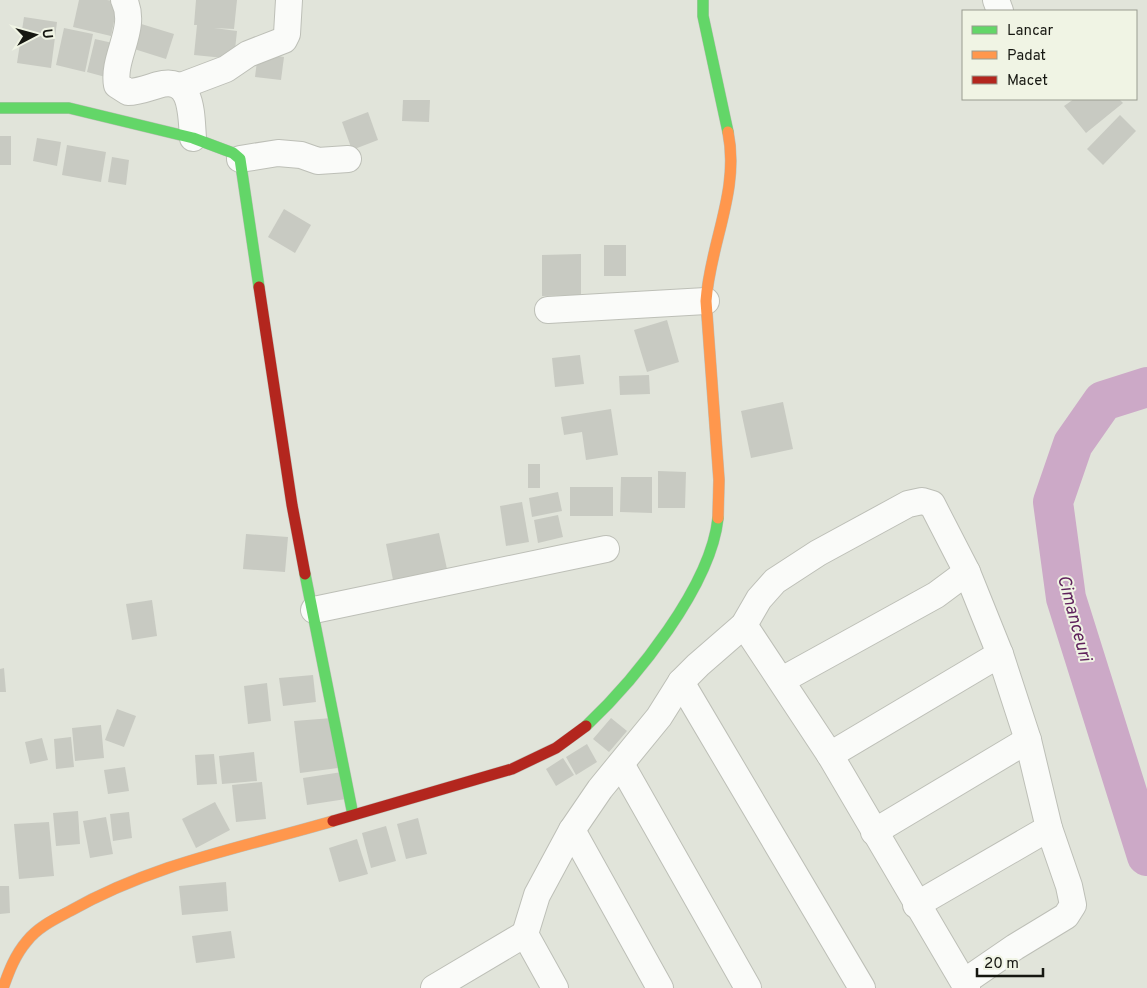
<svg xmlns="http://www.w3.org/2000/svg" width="1147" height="988" viewBox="0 0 1147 988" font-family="Overpass,sans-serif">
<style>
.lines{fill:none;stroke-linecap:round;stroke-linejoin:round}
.river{stroke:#cca9c7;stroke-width:40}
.building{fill:#c8cac2}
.street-casing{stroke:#bdbfb7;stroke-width:28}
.fast-casing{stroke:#bdbfb7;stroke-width:12}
.slow-casing{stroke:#bdbfb7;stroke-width:12}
.jam-casing{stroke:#bdbfb7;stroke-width:12}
.street{stroke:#fafbf9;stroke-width:26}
.fast{stroke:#63d668;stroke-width:11}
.slow{stroke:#ff974d;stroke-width:11}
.jam{stroke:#b3261e;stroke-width:11}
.labels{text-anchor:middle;stroke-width:4;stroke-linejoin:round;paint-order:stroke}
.water-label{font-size:18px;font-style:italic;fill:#5f215c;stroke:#f0f4e4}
</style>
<rect width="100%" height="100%" fill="#e1e4da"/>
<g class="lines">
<path class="river" d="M1147,387L1103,401L1073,444L1053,502L1066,598L1147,856"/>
</g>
<g class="building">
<path d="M79,0H107L118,2L111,36L73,27Z"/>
<path d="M196,0H237L234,29L214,28L237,31L234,59L194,55L197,25H194Z"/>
<path d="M24,17L57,22L51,68L17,63Z"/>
<path d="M138,23L174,34L166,59L131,48Z"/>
<path d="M64,28L93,34L85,72L56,65Z"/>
<path d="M95,39L117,44L109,78L87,72Z"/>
<path d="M258,53L284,57L281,80L255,77Z"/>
<path d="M1074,99H1119L1123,103L1086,133L1064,106Z"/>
<path d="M403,100H430L429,122L402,121Z"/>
<path d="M368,112L378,140L352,150L342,122Z"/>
<path d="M1120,115L1136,131L1103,165L1087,149Z"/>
<rect x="0" y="136" width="11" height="29"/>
<path d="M37,138L61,142L57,166L33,161Z"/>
<path d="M67,145L106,152L101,182L62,175Z"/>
<path d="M112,157L129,160L126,185L108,182Z"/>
<path d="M284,209L311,225L295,253L268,237Z"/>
<rect x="604" y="245" width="22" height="31"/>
<path d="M581,254V295L542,296V255Z"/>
<path d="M667,320L679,362L647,372L634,330Z"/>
<path d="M580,355L584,384L555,387L552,358Z"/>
<path d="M649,375L650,394L620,395L619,376Z"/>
<path d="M783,402L793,449L751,458L741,411Z"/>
<path d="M611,409L618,455L586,460L582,432L564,435L561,417Z"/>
<rect x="528" y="464" width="12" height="24"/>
<path d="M658,471L686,472L685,508H658Z"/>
<path d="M621,477H652V513L620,512Z"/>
<rect x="570" y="487" width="43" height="29"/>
<path d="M558,492L562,511L532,517L529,498Z"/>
<path d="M522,502L529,542L506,546L500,506Z"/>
<path d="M558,515L563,537L538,543L534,520Z"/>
<path d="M439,533L447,569L393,580L386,544Z"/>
<path d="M246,534L288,537L285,572L243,569Z"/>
<path d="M152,600L157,636L132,640L126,604Z"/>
<path d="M4,668L6,692H0V669Z"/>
<path d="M313,675L316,702L283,706L279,678Z"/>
<path d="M267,683L271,721L248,724L244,686Z"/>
<path d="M117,709L136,716L124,747L105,740Z"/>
<path d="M332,718L338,768L300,773L294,721Z"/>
<path d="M611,718L627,731L609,752L593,739Z"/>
<path d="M101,725L104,758L75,761L72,728Z"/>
<path d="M71,737L74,767L56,769L54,739Z"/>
<path d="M42,738L48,760L30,764L25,742Z"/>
<path d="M587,744L597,762L576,775L566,757Z"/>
<path d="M254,752L257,781L222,784L219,756Z"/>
<path d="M214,754L217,784L197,785L195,755Z"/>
<path d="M563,758L574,775L556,786L546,769Z"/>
<path d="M125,767L129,791L108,794L104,770Z"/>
<path d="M342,772L346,799L307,805L303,778Z"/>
<path d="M262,782L266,819L236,822L232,785Z"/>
<path d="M215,802L230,830L196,848L182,819Z"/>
<path d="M78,811L80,844L56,846L53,813Z"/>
<path d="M129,812L132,838L113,841L110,814Z"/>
<path d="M106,817L113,854L90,858L83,821Z"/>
<path d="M418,818L427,854L406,859L397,824Z"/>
<path d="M49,822L54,876L19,879L14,824Z"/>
<path d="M386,826L396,861L371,868L362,833Z"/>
<path d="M357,839L368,874L339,882L329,848Z"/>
<path d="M226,882L228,911L182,915L179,886Z"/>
<path d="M0,886H9L10,913L0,914Z"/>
<path d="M231,931L235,958L196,963L192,936Z"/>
</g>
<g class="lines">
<defs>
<g id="street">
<path d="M124,0C138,28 112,57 117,85L128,92C138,92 148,88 158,85C193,75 191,114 193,138"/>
<path d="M996,0L1000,11"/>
<path d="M181,86L226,69L248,54L284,40L287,34L289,0"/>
<path d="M240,159L278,153L301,155L318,161L348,159"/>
<path d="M548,310L706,301"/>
<path d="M314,610L606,549"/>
<path d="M744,625L830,755L967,988"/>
<path d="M782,680L936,595L967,572L1000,654"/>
<path d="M681,682L862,988"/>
<path d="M830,755L1000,654L1028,740L1049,828L1069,886L1073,905L1066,916L1015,947L964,982"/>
<path d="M621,764L748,988"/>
<path d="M572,830L660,988"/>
<path d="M874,832L1028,740"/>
<path d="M916,905L1049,828"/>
<path d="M434,988L525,934"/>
<path d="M555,988L525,934L537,895L572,830L600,789L659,717L681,682L698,665L744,625L759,599L775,581L818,553L908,504L922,501L932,504L967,572"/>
</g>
<g id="fast">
<path d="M703,0V16L728,132"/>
<path d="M0,108H69L193,138L233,153L240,159L259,287"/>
<path d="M305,574L353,815"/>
<path d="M586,726C636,679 711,586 718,518"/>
</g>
<g id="slow">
<path d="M718,518L719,480L706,301C710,243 740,191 728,132"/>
<path d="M3,988C9,971 15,955 27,941C38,927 55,919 70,911C155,863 241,848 333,821"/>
</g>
<g id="jam">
<path d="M259,287L292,505L305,574"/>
<path d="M333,821L512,769L556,748L586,726"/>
</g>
</defs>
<use href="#street" class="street-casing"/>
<use href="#fast" class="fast-casing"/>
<use href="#slow" class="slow-casing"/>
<use href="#jam" class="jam-casing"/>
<use href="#street" class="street"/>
<use href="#fast" class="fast"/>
<use href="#slow" class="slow"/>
<use href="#jam" class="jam"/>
</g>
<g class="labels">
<g class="water-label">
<text transform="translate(1075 618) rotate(75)" y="6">Cimanceuri</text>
</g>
</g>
<rect x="962" y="10" width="175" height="90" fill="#f0f4e4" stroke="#999c90"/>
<rect x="972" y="26" width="25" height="8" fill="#63d668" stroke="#999c90"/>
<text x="1007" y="35" font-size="15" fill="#161711">Lancar</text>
<rect x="972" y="51" width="25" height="8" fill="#ff974d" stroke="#999c90"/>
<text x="1007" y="60" font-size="15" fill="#161711">Padat</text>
<rect x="972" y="76" width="25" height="8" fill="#b3261e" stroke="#999c90"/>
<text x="1007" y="85" font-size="15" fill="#161711">Macet</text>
<g transform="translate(35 35) rotate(84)" stroke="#f0f4e4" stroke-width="4" paint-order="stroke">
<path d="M0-4L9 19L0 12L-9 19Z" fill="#161711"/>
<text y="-8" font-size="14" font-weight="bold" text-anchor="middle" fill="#161711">U</text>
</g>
<path d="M977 968v8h66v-8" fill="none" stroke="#161711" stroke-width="2.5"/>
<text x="984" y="968" font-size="15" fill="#161711" stroke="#f0f4e4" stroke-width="4" paint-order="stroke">20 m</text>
</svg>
